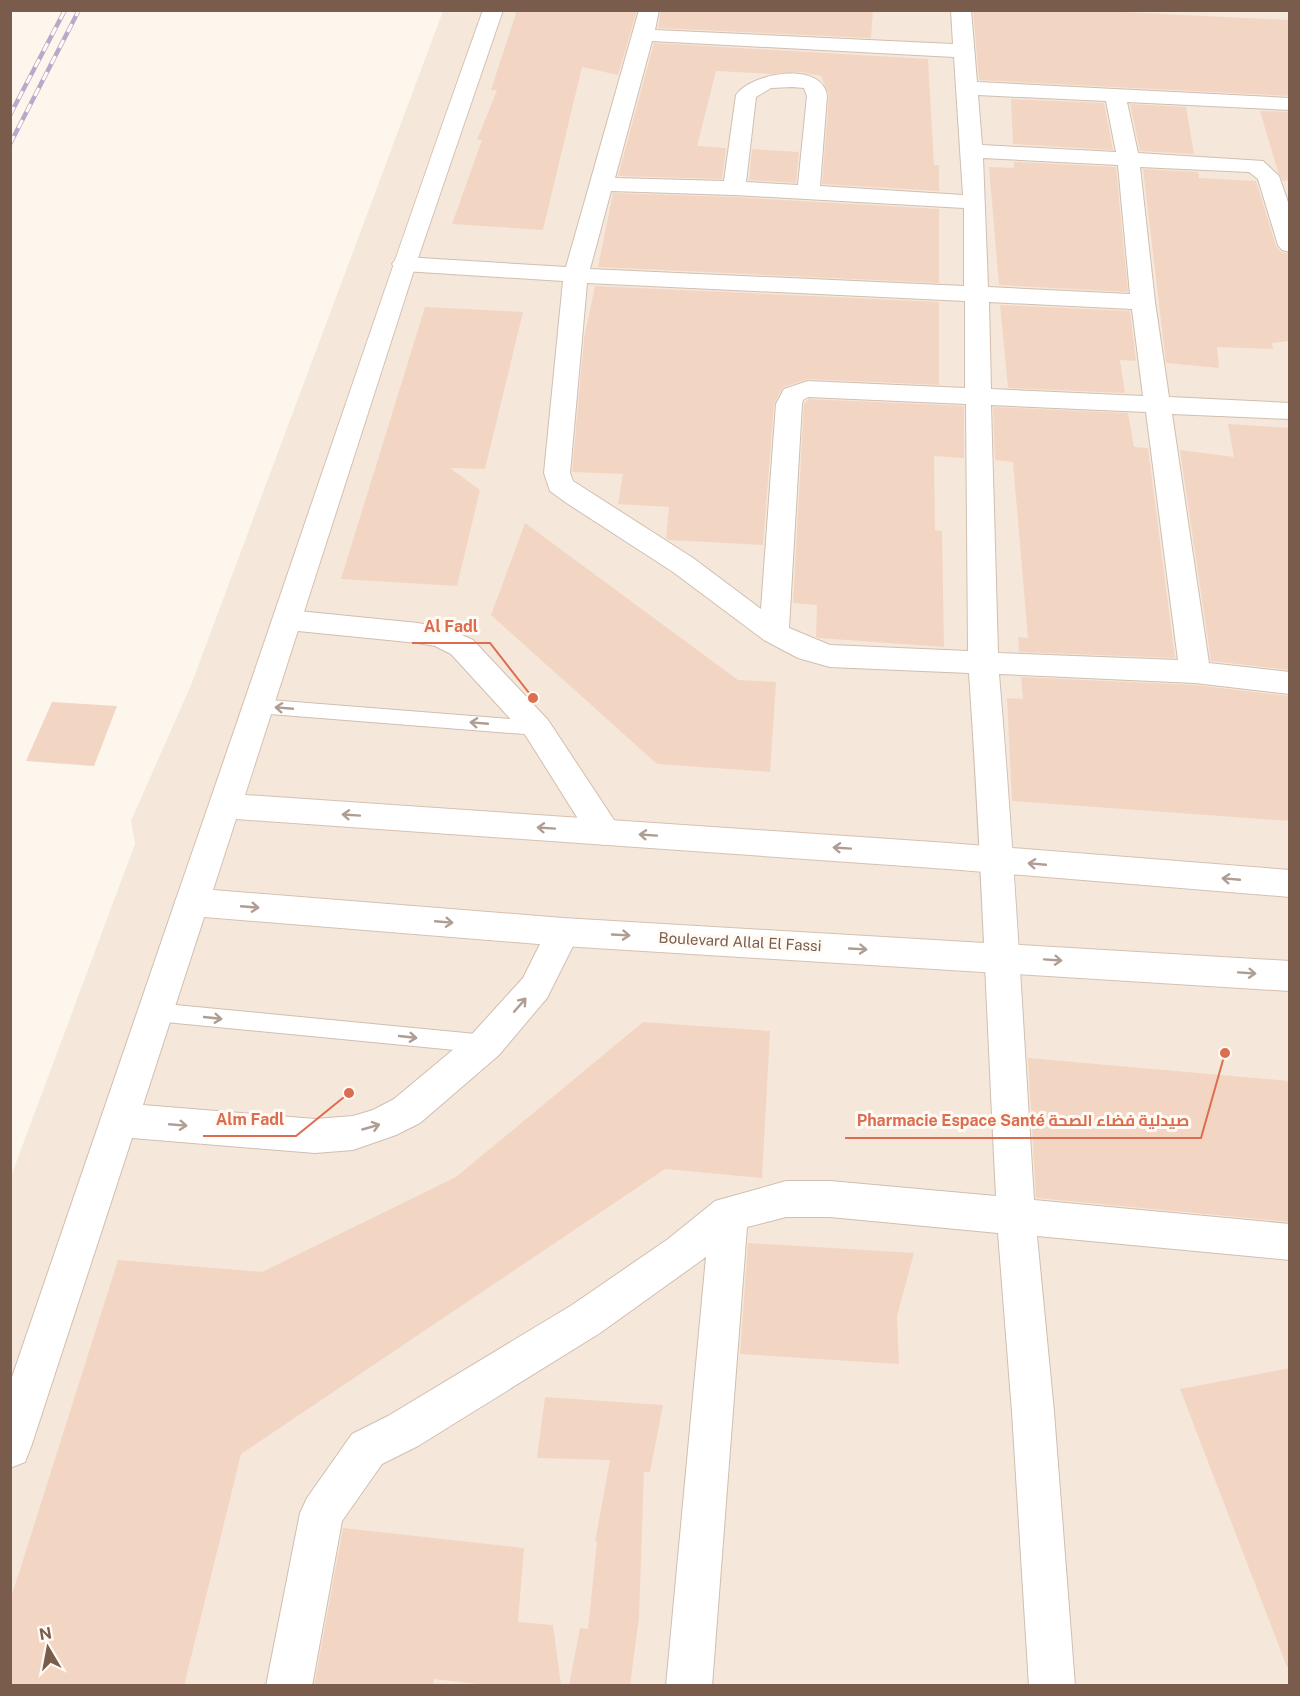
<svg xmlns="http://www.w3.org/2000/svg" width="1300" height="1696" viewBox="0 0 1300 1696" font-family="'Public Sans',Cairo,sans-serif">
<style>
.residential{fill:#f5e8da}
.building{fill:#f3d5c3}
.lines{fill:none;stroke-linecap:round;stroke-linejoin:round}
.lane-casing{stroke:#d1beb0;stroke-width:2}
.street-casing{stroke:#d1beb0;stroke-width:2}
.secondary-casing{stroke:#d6c0b0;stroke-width:2}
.lane{fill:#fff;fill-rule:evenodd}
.street{fill:#fff;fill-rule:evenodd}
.secondary{fill:#fff;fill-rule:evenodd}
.rail-casing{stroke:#b9a8c9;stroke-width:4.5}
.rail{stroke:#fffaf3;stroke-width:3;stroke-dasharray:9;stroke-linecap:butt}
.oneway{stroke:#af9d94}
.labels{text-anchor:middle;stroke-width:6;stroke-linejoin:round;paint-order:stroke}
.street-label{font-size:15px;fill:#7a5c4d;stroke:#fffaf3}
.leader{fill:none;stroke:#dc6d51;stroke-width:2}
.callout-dot{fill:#dc6d51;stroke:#fffaf3;stroke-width:2}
.callout-label{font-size:16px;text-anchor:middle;font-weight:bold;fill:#dc6d51;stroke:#fffaf3;stroke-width:6;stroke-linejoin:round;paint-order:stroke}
</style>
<rect width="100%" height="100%" fill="#fdf6ec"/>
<path class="residential" d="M443,11H1289V1685H11L10,1179L135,844L131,821L191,685Z"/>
<g class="building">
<path d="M517,10H637L618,75L582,67L543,230L452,224L482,140H477L497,90H491Z"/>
<path d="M661,10H873L871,38L658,28Z"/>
<path d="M973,10H1079L1290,20V96L979,80Z"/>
<path d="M654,43L928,59L934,165H939V191L822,184L829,95L821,76L801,72L771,74L716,71L697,146L726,148L722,179L618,176Z"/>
<path d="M1011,99L1104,103L1113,150L1013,144Z"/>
<path d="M1130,104L1186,107L1194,154L1140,151Z"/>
<path d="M1260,111L1290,112V180L1283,181L1278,172Z"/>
<path d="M752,149L799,152L796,183L749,180Z"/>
<path d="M1014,162L1116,167L1128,292L999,285L989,167L1014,168Z"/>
<path d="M1143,169L1198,172L1199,178L1256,181L1276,246L1281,252L1290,254V341L1272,343L1273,349L1217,347L1219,368L1166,363Z"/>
<path d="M613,193L734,197L939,209V283L598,267Z"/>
<path d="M595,286L939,302V385L808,379L783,387L774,404L763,545L669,540L666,538L669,507L618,504L623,474L572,472L584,339Z"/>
<path d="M1000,305L1130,311L1136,361L1120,360L1125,393L1008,388Z"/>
<path d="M425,307L523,312L485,469L450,468L480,490L457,586L341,579Z"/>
<path d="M809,399L964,406V458L934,456L935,530L942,531L944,647L819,638L816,637L817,605L793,603L804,404Z"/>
<path d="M993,407L1128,413L1134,447L1148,448L1175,658L1019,652L1018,637L1028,638L1013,462L995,460Z"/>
<path d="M1228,424L1290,428V670L1211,661L1180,450L1234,457Z"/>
<path d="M525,523L738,680L776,682L770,772L657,764L491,615Z"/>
<path d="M1021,677L1195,685L1290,696V821L1012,801L1007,698L1023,699Z"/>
<path d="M52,702L117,706L94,766L26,761Z"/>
<path d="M643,1022L770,1031L762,1178L665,1169L241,1454L184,1686H10V1601L118,1260L262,1272L456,1177Z"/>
<path d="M1028,1058L1290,1081V1222L1036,1198Z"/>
<path d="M748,1243L914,1253L897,1316L899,1364L740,1354Z"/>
<path d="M1290,1368V1667H1287L1180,1389Z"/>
<path d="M545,1397L663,1405L650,1472H644L639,1617L630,1686H569L580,1628L588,1629L597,1542H595L610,1460L537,1458Z"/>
<path d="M343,1528L524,1548L518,1622L553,1625L561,1686H495L434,1679L433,1686H314Z"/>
</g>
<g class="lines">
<defs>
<g id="lane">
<path d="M257,699L537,721L543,723L546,728L543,733L537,735L257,713L251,711L248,706L251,701Z"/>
<path d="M155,1003L486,1035L494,1037L497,1044L494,1051L486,1053L155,1021L148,1018L144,1012L148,1006Z"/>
</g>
<g id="street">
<path d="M639,10H659L655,30L953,44L951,10H971L977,82L1290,98V110L1127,102L1138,153L1263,161L1279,176L1290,208V252L1282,250L1278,245L1258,179L1249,172L1140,167L1155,302L1169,397L1290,403V419L1172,414L1209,663L1290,672V694L1195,683L999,674C1014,849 1023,1025 1034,1200L1290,1224V1260L1037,1236L1054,1412L1075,1686H1029L1012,1412L998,1233L830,1217H786L747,1227L712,1686H666L706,1257L600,1333L418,1446L382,1464L342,1521L312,1686H266L300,1513L307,1498L352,1434L388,1416L572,1305L668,1239L715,1201L786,1181H830L996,1196C987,1022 981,847 969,673L830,667L798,658L764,640L673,572L565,502L550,491L544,473L563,281L404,271L396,269L392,264L396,259L404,257L566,267ZM652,41L954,57L963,195L820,186L827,96C823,61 752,72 736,95L724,181L615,178ZM792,87L804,88L807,96L798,185L746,182L756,97L771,88ZM978,95L1106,101L1116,152L982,145ZM983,158L1118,165L1130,294L988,287ZM611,191L734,195L964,208V286L590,269ZM587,283L965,301V388L808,381L784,389L776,404L761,609L693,558L573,481L570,473ZM989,302L1132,309L1143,396L991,389ZM808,397L966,404L968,651L830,645L789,628L802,404L803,400ZM991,405L1146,412L1178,660L998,653Z"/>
<path d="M288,610L418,623L451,630L473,640L548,720L616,823L620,832L616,841L604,845L592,841L526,736L451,654L435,646L418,643L288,630L278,627L273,620L278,613Z"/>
<path d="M192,888L204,892L209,902L143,1105L315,1119L353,1116L373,1110L394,1099L473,1033L523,978L551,922L563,918L575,922L580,932L547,998L499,1055L420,1123L396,1135L353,1150L315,1153L132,1138L31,1447L25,1462L10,1468V1383L175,902L180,892Z"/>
</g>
<path id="secondary" d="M483,10H503L416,264L245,795L948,843L1290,870V897L948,869L236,819L213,890L563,918L1290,961V991L563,946L192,916L180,912L175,902C278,606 377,306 483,10Z"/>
</defs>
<use href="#lane" class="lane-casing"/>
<use href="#street" class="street-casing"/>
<use href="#secondary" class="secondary-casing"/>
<use href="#lane" class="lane"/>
<use href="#street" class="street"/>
<use href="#secondary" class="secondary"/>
<defs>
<g id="rail">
<path d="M10,115L65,10"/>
<path d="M10,144L79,10"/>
</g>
</defs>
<use href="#rail" class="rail-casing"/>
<use href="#rail" class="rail"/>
</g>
<defs><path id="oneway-shaft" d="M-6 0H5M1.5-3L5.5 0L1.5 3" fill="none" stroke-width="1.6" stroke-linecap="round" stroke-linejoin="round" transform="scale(1.5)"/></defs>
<g class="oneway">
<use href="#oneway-shaft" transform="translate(284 708) rotate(-175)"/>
<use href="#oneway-shaft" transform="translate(479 723) rotate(-175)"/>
<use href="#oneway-shaft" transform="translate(351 815) rotate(-176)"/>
<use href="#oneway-shaft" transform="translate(546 828) rotate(-176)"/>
<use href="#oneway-shaft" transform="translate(648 835) rotate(-176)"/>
<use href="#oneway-shaft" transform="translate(842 848) rotate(-176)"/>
<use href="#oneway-shaft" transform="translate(1037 864) rotate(-175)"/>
<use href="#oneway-shaft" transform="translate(1231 879) rotate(-175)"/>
<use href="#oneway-shaft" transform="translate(250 907) rotate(5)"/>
<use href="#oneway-shaft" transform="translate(444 922) rotate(5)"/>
<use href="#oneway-shaft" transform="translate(621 935) rotate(3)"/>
<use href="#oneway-shaft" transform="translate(858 949) rotate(3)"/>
<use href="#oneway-shaft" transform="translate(1053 960) rotate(4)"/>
<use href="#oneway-shaft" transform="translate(1247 973) rotate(4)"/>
<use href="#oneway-shaft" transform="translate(520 1005) rotate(-49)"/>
<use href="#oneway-shaft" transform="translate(213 1018) rotate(6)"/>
<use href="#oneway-shaft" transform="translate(408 1037) rotate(6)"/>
<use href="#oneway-shaft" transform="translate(178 1125) rotate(5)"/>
<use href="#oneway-shaft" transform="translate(371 1127) rotate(-16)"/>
</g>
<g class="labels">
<g class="street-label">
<text transform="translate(740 942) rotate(3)" y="5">Boulevard Allal El Fassi</text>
</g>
</g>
<path class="leader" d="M533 698L490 643H412M349 1093L296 1136H203M1225 1053L1201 1138H845"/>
<g class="callout-dot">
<circle cx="533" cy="698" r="6"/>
<circle cx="349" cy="1093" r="6"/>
<circle cx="1225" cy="1053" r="6"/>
</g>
<g class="callout-label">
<text x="451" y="632">Al Fadl</text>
<text x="250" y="1125">Alm Fadl</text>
<text x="1023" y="1126">Pharmacie Espace Santé صيدلية فضاء الصحة</text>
</g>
<rect width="1300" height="1696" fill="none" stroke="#7a5c4d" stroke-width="24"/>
<g transform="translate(48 1648) rotate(350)" stroke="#fffaf3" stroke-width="4.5" paint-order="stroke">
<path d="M0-4.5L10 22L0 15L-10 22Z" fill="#7a5c4d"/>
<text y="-9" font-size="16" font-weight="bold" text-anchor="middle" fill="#7a5c4d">N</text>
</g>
</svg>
